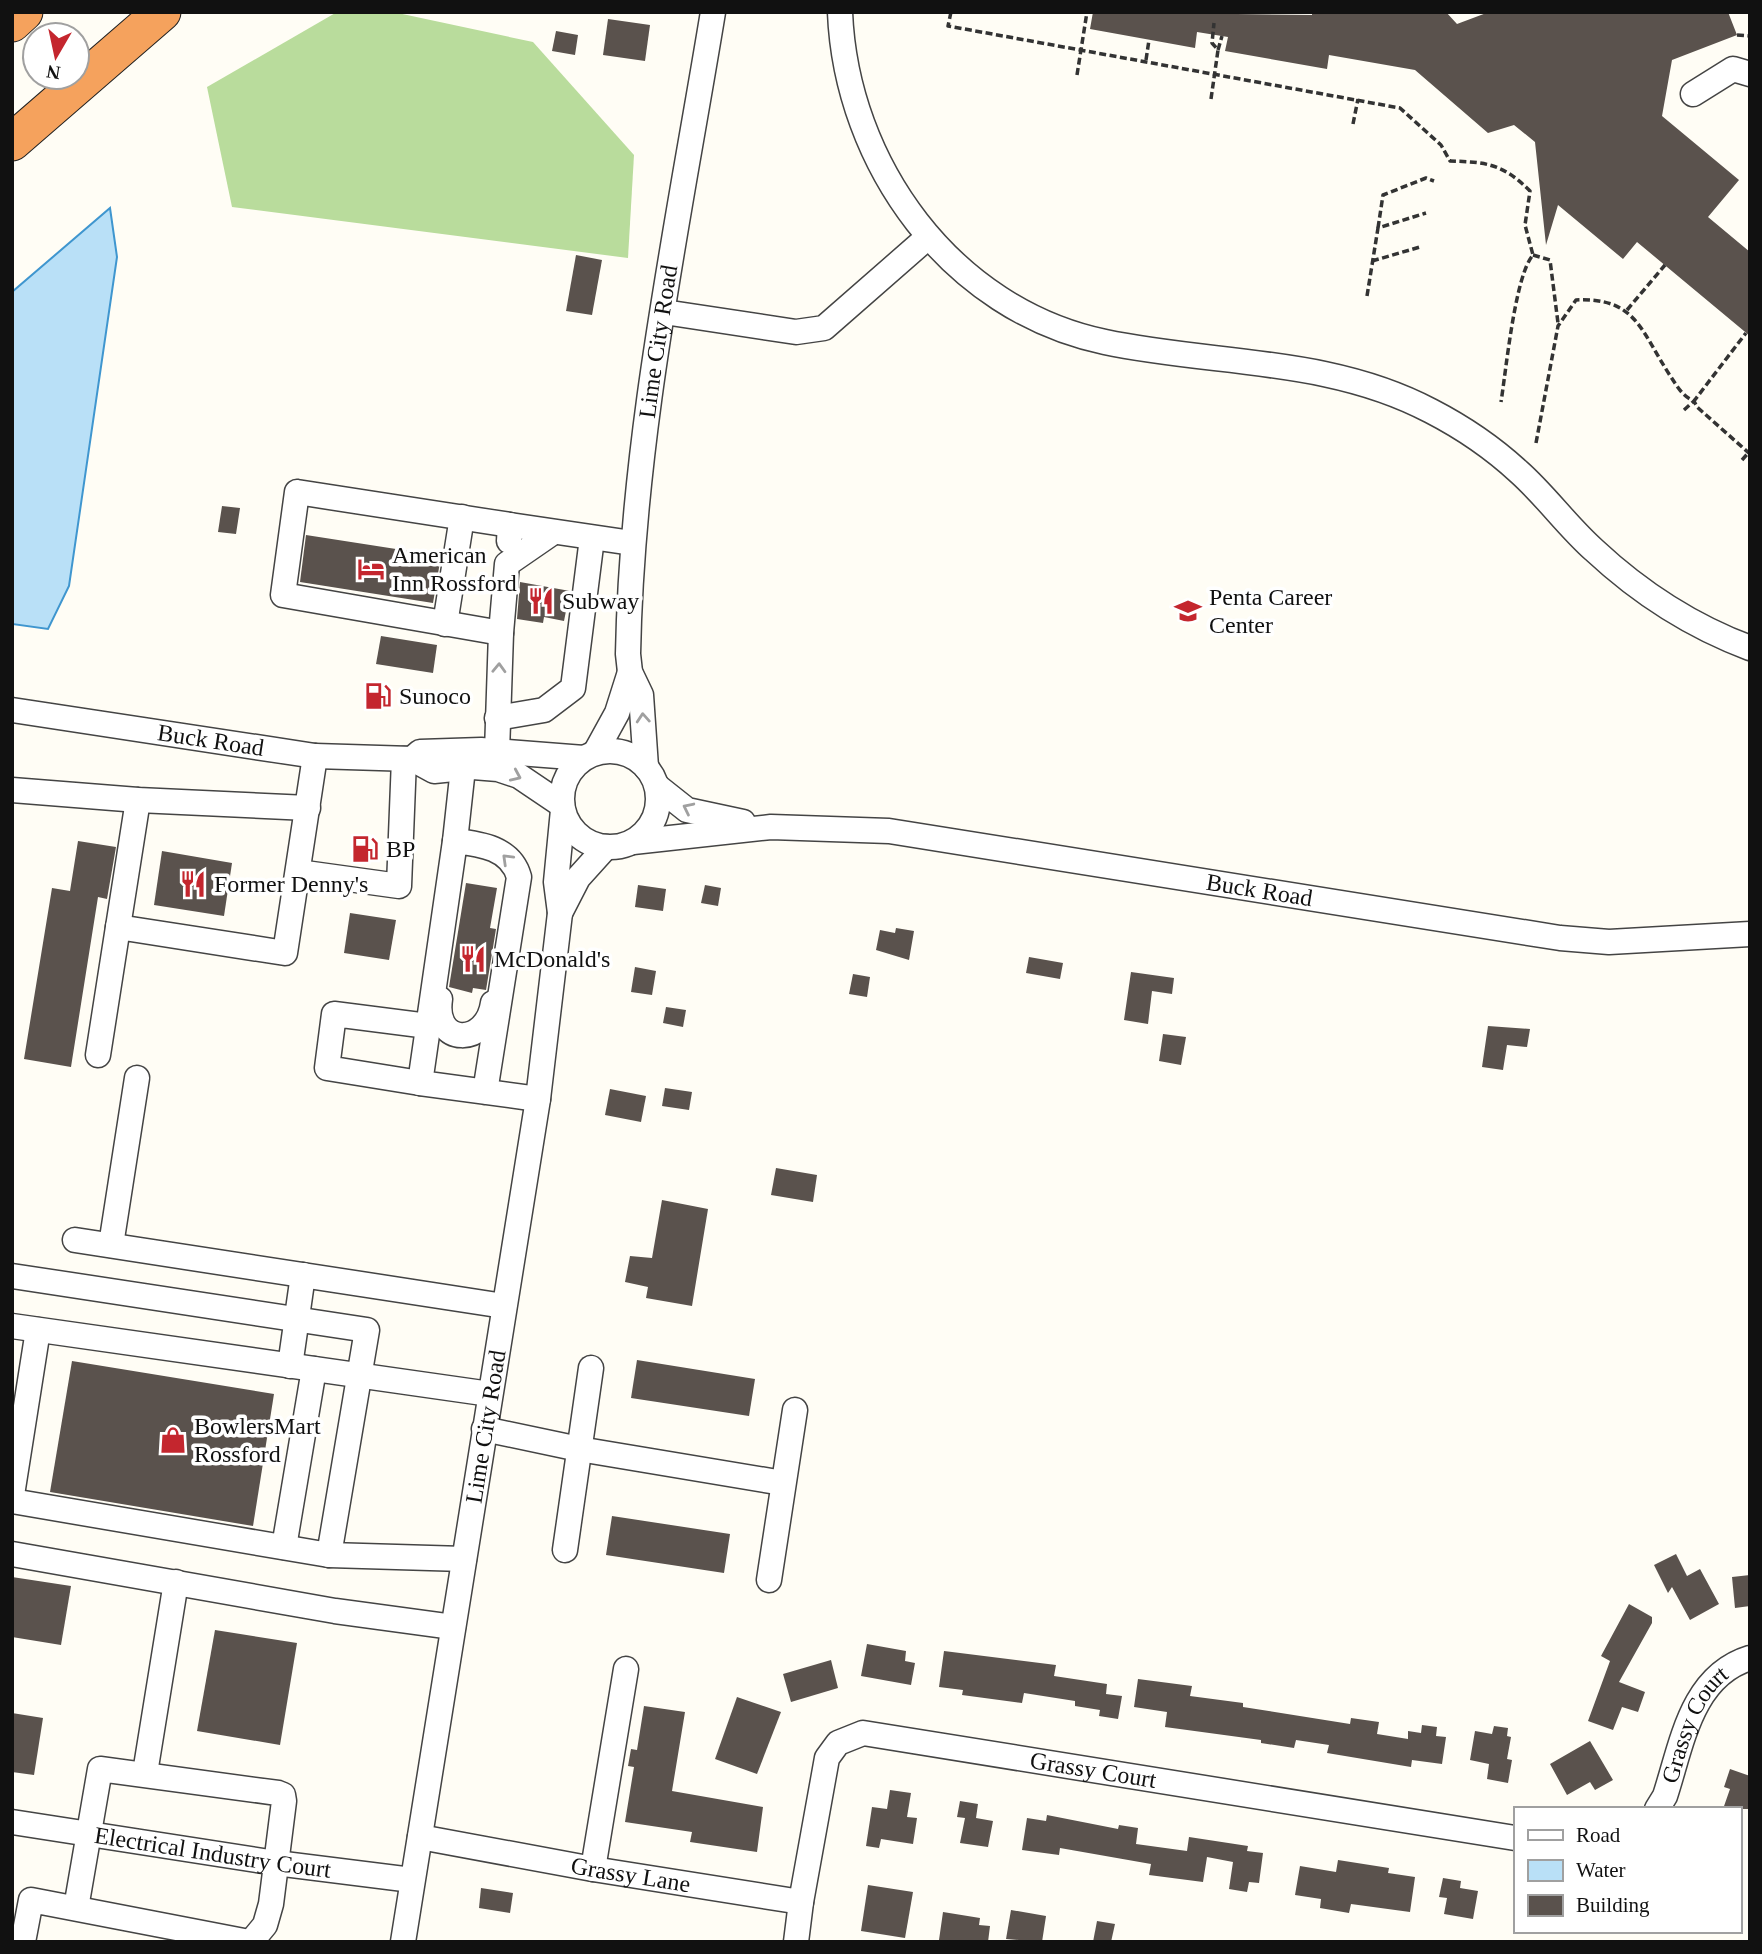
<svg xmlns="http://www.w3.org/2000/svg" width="1762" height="1954" viewBox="0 0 1762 1954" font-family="'Times New Roman',serif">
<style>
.forest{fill:#b9dc9c}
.water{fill:#b9e0f7;stroke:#3f96cf;stroke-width:2}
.building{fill:#5a524d}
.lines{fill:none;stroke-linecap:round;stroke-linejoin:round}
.minor-casing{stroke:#444;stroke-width:27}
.highway-casing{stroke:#222;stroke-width:39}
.path{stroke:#333;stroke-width:3.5;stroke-dasharray:7 3.5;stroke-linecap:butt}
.minor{stroke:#fff;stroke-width:24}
.highway{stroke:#f5a25d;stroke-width:37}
.oneway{stroke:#a0a0a0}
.labels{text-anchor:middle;stroke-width:7;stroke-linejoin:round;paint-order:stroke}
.street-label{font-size:24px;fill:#111;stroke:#fff}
.poi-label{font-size:24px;fill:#111;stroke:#fff;text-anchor:start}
</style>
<rect width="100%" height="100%" fill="#fffdf5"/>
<path class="forest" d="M337,12H393L533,42L634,155L628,258L232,207L207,87Z"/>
<path class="water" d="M110,208L117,257L69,586L48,629L12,624V292Z"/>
<g class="building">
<path d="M1093,12L1312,15V12H1446L1457,24L1489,12H1728L1737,35L1672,60L1662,116L1739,180L1708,217L1750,252V336L1637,242L1623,259L1558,205L1546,245L1535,142L1514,125L1488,133L1415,70L1329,55L1327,69L1225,51L1228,37L1197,32L1195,48L1090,29Z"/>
<path d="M608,19L650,25L645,61L603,55Z"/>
<path d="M556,31L578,35L575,55L552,51Z"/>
<path d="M576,255L602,260L592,315L566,311Z"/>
<path d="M222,506L240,508L236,534L218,532Z"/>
<path d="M306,535L441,556L433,603L300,582Z"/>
<path d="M520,582L570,591L564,621L544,617L543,623L517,619Z"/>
<path d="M381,636L437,645L433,673L376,664Z"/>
<path d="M78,841L116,847L107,899L98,897L71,1067L24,1059L52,888L70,891Z"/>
<path d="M162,851L232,863L224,916L154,905Z"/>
<path d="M466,883L497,888L490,928L496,929L486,990L473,988L472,993L449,987Z"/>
<path d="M638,885L666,889L663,911L635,907Z"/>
<path d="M705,885L721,888L718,906L701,903Z"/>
<path d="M350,913L396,920L389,960L344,953Z"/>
<path d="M896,928L914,931L909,960L876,950L880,930L895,933Z"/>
<path d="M1029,957L1063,963L1060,979L1026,973Z"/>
<path d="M635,967L656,971L652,995L631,992Z"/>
<path d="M1131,972L1174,978L1172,994L1152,991L1148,1024L1124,1020Z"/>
<path d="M853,974L870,977L867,997L849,994Z"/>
<path d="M666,1007L686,1010L683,1027L663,1023Z"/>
<path d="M1488,1026L1530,1029L1527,1047L1507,1045L1503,1070L1482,1067Z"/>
<path d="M1163,1034L1186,1037L1181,1065L1159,1061Z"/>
<path d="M665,1088L692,1092L689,1110L662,1106Z"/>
<path d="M610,1089L646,1096L641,1122L605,1115Z"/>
<path d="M776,1168L817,1175L813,1202L771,1195Z"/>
<path d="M662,1200L708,1209L692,1306L646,1298L648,1287L625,1282L630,1256L652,1258Z"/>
<path d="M637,1360L755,1379L749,1416L631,1398Z"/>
<path d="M72,1361L274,1394L253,1526L50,1492Z"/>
<path d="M612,1516L730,1534L724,1573L606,1555Z"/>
<path d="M1676,1554L1687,1576L1700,1569L1719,1604L1690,1620L1672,1587L1668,1593L1654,1565Z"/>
<path d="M1750,1575V1606L1735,1608L1732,1577Z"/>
<path d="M12,1577L71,1586L61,1645L12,1637Z"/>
<path d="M1629,1604L1652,1617V1623L1619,1682L1645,1692L1638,1712L1622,1707L1613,1730L1588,1721L1610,1661L1601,1656Z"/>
<path d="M215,1630L297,1643L280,1745L197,1731Z"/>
<path d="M867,1644L906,1651L905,1661L915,1663L911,1685L861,1676Z"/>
<path d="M944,1651L1056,1665L1054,1676L1107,1684L1106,1694L1122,1696L1118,1719L1099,1716L1100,1710L1075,1706V1701L1024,1693L1022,1703L962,1695L963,1690L939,1687Z"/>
<path d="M831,1660L838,1688L791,1702L783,1674Z"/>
<path d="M1138,1679L1192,1686L1190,1696L1243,1703V1707L1350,1724L1351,1718L1379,1722L1377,1734L1408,1739V1731L1421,1733L1422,1725L1437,1727L1436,1736L1446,1737L1442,1764L1412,1760L1411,1767L1327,1753L1329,1745L1296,1740L1294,1748L1261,1743V1740L1165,1727L1167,1712L1134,1707Z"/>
<path d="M737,1697L781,1712L757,1774L715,1759Z"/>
<path d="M644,1706L685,1712L672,1791L763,1807L757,1852L690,1842L692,1832L625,1822L634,1767L628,1766L631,1749L637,1750Z"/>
<path d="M12,1713L43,1718L34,1775L12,1772Z"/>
<path d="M1494,1726L1508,1728L1507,1736L1511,1737L1507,1759L1512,1760L1508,1783L1487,1779L1489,1764L1470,1760L1475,1731L1492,1734Z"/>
<path d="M1590,1741L1613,1780L1595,1790L1590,1782L1567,1795L1550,1764Z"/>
<path d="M1730,1769L1750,1776V1809H1723L1730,1789L1724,1787Z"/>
<path d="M890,1790L911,1793L907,1817L917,1818L913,1844L881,1839L879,1848L866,1846L872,1807L887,1809Z"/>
<path d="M960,1801L978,1804L976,1818L993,1821L988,1847L960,1843L965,1818L957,1817Z"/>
<path d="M1047,1815L1118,1829L1119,1825L1138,1828L1136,1844L1187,1851L1189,1837L1248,1846L1247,1851L1263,1853L1259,1883L1249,1882L1247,1892L1229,1889L1233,1862L1207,1857L1203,1882L1149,1875L1151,1864L1060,1848L1059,1855L1022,1850L1027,1818L1046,1821Z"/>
<path d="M1338,1860L1389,1868L1388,1873L1415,1877L1410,1912L1351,1904L1349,1913L1320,1908L1321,1899L1295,1895L1300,1866L1336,1872Z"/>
<path d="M1443,1878L1461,1881L1460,1888L1478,1891L1473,1919L1444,1914L1447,1898L1439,1897Z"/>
<path d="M868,1885L913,1892L905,1938L861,1931Z"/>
<path d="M481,1888L513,1893L510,1913L479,1908Z"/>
<path d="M1011,1910L1046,1916L1042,1942L1006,1939Z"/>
<path d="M943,1912L980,1918L979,1925L990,1926L988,1942L939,1940Z"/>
<path d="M1097,1921L1115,1924L1111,1942H1093Z"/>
</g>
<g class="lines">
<defs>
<g id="minor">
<path d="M840,12C846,164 951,310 1105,342C1214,365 1329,357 1431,411C1462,427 1493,448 1519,472C1546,496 1567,526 1594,550C1639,592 1691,626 1750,648"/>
<path d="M1693,94L1733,69L1750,74"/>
<path d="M664,312L796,332L824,328L928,237"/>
<path d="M509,541L510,525L632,543"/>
<path d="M445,624L462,517"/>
<path d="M501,633L283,595L297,492L510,525"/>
<path id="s1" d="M12,710L315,756L412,759L434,771L473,767L498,769L519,776L562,805"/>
<path d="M497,718L544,710L573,688L592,538"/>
<circle cx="610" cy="799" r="48"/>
<path d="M497,752L501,633L507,564L552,533"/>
<path d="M595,753L617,713L630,672"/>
<path d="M412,759L420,752L481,750L584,758"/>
<path id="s2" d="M646,767L641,695L630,672L628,654C632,439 678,225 713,12"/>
<path d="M658,787L687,810L743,822"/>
<path d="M12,790L138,800L308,808"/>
<path d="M455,841L463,768"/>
<path id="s3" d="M633,842L771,827L889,831L1560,938L1609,942L1750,934"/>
<path d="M298,872L399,886L404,759"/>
<path d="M560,913L578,878L606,847"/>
<path d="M118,927L138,800"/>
<path d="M440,999C433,1047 487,1046 493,1003"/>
<path d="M98,1055L118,927L285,953L315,756"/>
<path d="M420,1083L327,1068L334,1014L428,1026"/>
<path d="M485,1092L519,877C511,848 481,844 455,841L420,1083L538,1099"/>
<path d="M75,1240L504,1306"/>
<path d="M111,1245L137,1078"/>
<path d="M12,1276L367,1330L329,1555"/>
<path d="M12,1326L490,1394"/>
<path d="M290,1366L303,1275"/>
<path d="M484,1429L579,1449L783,1483"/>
<path d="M12,1495L38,1330"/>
<path d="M12,1501L329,1555L464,1559"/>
<path d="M284,1547L314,1369"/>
<path d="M565,1550L591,1368"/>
<path d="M12,1554L335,1611L453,1627"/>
<path d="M769,1580L795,1410"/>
<path d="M145,1773L176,1582"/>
<path id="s4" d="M1657,1809L1665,1796C1682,1744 1691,1676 1750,1658"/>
<path id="s5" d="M12,1822L276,1863L412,1880"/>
<path id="s6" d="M420,1837L593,1869L801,1902L796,1942"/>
<path d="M593,1869L626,1669"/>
<path id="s7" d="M801,1902L827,1758L838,1743L863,1733L1515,1838"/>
<path d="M76,1908L100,1769L278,1793L283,1795L284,1801L271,1904L265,1925L251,1942"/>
<path d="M23,1942L31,1900L249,1942"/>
<path id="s8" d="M403,1942L538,1099L560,913L556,882L563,810"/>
</g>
<g id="highway">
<path d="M12,23L24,12"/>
<path d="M12,142L162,12"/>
</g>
</defs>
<use href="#minor" class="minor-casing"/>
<use href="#highway" class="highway-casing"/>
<g class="path">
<path d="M951,12L948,26L1400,108L1441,145L1450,161C1487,162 1503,164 1530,191L1525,225L1533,255C1515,275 1506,371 1501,402"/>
<path d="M1737,35L1750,36"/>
<path d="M1218,50L1222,36"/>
<path d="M1146,60L1149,40"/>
<path d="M1077,75L1087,12"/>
<path d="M1211,99L1218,50L1212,43L1214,23"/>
<path d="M1353,124L1358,99"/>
<path d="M1378,228L1383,195L1426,178L1434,181"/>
<path d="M1533,255L1550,260L1558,323"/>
<path d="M1372,261L1420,247"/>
<path d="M1367,296L1378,228L1426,213"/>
<path d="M1627,310L1665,265"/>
<path d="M1684,410L1694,401L1697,407L1750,454"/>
<path d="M1536,443L1558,326L1576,300C1637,297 1641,332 1671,377C1677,386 1683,397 1694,401L1746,333"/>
<path d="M1742,460L1750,451"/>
</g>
<use href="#minor" class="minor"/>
<use href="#highway" class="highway"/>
</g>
<defs><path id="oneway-chevron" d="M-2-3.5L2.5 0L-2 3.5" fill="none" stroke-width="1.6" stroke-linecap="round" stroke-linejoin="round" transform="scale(1.75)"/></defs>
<g class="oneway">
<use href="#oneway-chevron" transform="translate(499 668) rotate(-88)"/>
<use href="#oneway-chevron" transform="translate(643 718) rotate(-94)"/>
<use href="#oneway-chevron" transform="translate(516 776) rotate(24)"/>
<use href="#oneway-chevron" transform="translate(688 808) rotate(-154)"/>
<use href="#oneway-chevron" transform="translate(507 859) rotate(-136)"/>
</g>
<defs>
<symbol id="hotel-bare" viewBox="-9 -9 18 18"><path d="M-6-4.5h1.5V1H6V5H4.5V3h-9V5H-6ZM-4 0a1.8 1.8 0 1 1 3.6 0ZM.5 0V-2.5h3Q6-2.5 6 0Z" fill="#c4262e" stroke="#fff" stroke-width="2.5" paint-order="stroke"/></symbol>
<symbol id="restaurant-bare" viewBox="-9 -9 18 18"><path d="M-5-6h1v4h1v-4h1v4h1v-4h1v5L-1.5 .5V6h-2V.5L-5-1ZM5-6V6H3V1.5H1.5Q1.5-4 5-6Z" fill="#c4262e" stroke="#fff" stroke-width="2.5" paint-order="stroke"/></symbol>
<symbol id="school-bare" viewBox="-9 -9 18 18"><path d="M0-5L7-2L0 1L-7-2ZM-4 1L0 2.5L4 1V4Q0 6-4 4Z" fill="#c4262e" stroke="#fff" stroke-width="2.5" paint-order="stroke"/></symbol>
<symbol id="fuel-bare" viewBox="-9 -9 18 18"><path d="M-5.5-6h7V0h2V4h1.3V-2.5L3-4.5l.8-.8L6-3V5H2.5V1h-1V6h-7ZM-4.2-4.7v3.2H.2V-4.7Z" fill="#c4262e" stroke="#fff" stroke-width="2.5" paint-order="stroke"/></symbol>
<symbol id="shop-bare" viewBox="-9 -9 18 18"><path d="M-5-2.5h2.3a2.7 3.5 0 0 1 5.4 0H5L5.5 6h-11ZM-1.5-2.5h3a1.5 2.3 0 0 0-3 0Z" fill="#c4262e" stroke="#fff" stroke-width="2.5" paint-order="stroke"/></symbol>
</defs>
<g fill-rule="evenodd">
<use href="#hotel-bare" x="352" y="550" width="38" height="38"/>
<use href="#restaurant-bare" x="522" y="582" width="38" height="38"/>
<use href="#school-bare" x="1169" y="592" width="38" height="38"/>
<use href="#fuel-bare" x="359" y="677" width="38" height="38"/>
<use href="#fuel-bare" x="346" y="830" width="38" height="38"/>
<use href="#restaurant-bare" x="174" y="865" width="38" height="38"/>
<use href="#restaurant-bare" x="454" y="940" width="38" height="38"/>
<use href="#shop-bare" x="154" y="1421" width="38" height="38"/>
</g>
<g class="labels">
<g class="street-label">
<text dy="8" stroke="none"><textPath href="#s2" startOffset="430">Lime City Road</textPath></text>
<text dy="8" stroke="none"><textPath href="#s1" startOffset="201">Buck Road</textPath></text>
<text dy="8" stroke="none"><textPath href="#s3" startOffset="632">Buck Road</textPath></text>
<text dy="8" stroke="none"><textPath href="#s8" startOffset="522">Lime City Road</textPath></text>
<text dy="8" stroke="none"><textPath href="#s4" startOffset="93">Grassy Court</textPath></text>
<text dy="8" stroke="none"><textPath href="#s7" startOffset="425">Grassy Court</textPath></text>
<text dy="8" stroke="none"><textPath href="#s5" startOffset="203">Electrical Industry Court</textPath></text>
<text dy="8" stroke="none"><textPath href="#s6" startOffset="214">Grassy Lane</textPath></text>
</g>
<g class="poi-label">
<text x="392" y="563">American<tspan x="392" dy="28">Inn Rossford</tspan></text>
<text x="1209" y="605">Penta Career<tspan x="1209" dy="28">Center</tspan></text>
<text x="562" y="609">Subway</text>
<text x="399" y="704">Sunoco</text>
<text x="386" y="857">BP</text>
<text x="214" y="892">Former Denny's</text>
<text x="494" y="967">McDonald's</text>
<text x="194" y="1434">BowlersMart<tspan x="194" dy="28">Rossford</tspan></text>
</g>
</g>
<rect width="1762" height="1954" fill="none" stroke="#111111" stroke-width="28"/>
<rect x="1514" y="1807" width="228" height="126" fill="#ffffff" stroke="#a0a0a0" stroke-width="2"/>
<rect x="1528" y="1830" width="35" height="10" fill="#ffffff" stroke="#a0a0a0" stroke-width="2"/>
<text x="1576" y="1842" font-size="21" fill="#111111">Road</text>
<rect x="1528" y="1860" width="35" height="21" fill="#b9e0f7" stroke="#a0a0a0" stroke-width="2"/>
<text x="1576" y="1877" font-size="21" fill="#111111">Water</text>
<rect x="1528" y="1895" width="35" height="21" fill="#5a524d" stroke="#a0a0a0" stroke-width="2"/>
<text x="1576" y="1912" font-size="21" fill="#111111">Building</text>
<g transform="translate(56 56) rotate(189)"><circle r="33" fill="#ffffff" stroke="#a0a0a0" stroke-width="2"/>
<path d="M0-5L12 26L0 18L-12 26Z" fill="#c4262e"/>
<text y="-10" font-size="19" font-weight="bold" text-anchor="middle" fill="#111111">N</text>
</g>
</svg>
